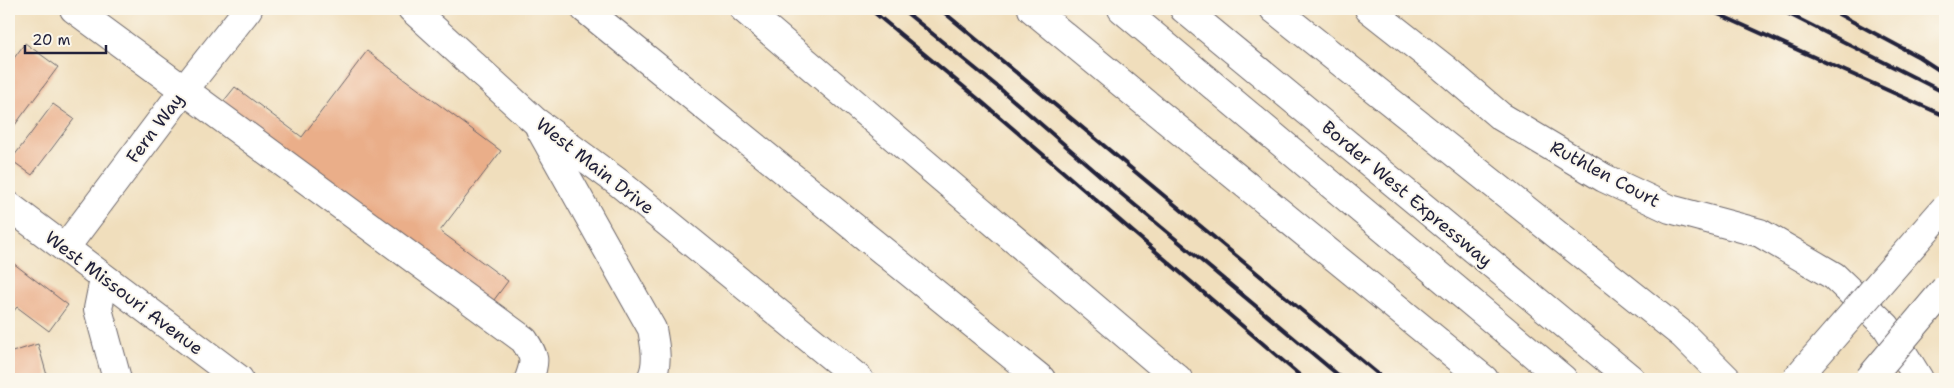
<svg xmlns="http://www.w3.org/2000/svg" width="1954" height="388" viewBox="0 0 1954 388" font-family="'Shantell Sans',sans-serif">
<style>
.building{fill:#eaae89}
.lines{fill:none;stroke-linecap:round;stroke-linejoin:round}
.minor-casing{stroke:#6a6468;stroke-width:30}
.highway-casing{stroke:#6a6468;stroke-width:30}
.minor{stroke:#fff;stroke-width:28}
.highway{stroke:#fff;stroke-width:28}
.rail{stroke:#22223b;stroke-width:4}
.major-bridge-casing{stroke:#6a6468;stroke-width:30;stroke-linecap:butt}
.major-bridge{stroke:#fff;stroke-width:28}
.labels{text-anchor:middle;stroke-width:4;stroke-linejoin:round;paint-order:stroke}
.street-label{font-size:18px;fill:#22223b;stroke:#fbf7ec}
</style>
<rect width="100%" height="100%" fill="#fbf7ec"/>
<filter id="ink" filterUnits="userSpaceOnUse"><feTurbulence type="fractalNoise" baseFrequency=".02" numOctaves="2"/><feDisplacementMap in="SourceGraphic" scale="10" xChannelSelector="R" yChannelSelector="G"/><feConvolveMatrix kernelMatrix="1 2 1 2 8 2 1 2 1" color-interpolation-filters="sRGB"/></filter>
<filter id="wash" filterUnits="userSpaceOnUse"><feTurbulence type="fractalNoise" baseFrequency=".0096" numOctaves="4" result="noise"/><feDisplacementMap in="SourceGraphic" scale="20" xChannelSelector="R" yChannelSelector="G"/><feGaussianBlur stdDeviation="1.12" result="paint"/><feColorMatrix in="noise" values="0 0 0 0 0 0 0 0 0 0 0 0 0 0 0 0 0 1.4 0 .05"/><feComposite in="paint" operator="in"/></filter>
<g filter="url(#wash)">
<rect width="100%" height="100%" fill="#f0debc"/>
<g id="blocks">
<g class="building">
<path d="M9,35L14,39L9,47Z"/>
<path d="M25,43L58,67L9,133V65Z"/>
<path d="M367,51L501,151L440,231L508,281L488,308L219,107L235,87L302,137Z"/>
<path d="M53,104L74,119L32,175L11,160Z"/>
<path d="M9,260L68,305L49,331L17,307L9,317Z"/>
<path d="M38,344L48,379H9V353Z"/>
</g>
</g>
</g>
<g filter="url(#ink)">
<use href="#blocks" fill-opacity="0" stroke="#6a6468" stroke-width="1"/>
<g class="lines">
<defs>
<g id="minor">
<path d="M74,9L524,340C535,357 536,360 529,379"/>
<path d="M412,9L535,121L619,183L859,379"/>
<path d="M1369,9L1444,68L1500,116L1604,178L1670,209L1760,233L1834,276L1886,326L1919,379"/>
<path d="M540,129L652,329C655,345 659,364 651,379"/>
<path d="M9,206L239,379"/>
<path d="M65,248L184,90L248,9"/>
<path d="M104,279L98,309L117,379"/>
</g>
<g id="highway">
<path d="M585,9L1041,379"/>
<path d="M744,9L1178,379"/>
<path d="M1032,9L1153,109L1484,379"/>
<path d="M1122,9L1563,379"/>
<path d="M1184,9L1631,379"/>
<path d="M1274,9L1683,335L1727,379"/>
</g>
</defs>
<use href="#minor" class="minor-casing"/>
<use href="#highway" class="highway-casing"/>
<use href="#minor" class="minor"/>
<use href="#highway" class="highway"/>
<g class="rail">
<path d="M870,9L982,102L1304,379"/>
<path d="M902,9L998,87L1118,191L1343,379"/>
<path d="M940,9L1384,379"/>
<path d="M1707,9L1945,116"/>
<path d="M1779,9L1945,93"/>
<path d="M1829,9L1919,57L1945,74"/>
</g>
<defs>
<g id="major-bridge">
<path d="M1796,379L1945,208"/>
<path d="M1869,379L1945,289"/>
</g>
</defs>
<use href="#major-bridge" class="major-bridge-casing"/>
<use href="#major-bridge" class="major-bridge"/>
</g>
</g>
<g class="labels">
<g class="street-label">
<text transform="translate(155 128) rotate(-53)" y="6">Fern Way</text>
<text transform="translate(595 166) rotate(38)" y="6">West Main Drive</text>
<text transform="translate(1605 174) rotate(28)" y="6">Ruthlen Court</text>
<text transform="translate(1407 194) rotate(40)" y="6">Border West Expressway</text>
<text transform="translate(124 293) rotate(37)" y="6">West Missouri Avenue</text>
</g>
</g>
<rect width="1954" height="388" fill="none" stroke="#fbf7ec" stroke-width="30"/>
<path d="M25 45v8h81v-8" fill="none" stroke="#22223b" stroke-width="2.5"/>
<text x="32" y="45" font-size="15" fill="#22223b" stroke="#fbf7ec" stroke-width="4" paint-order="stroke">20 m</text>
</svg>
